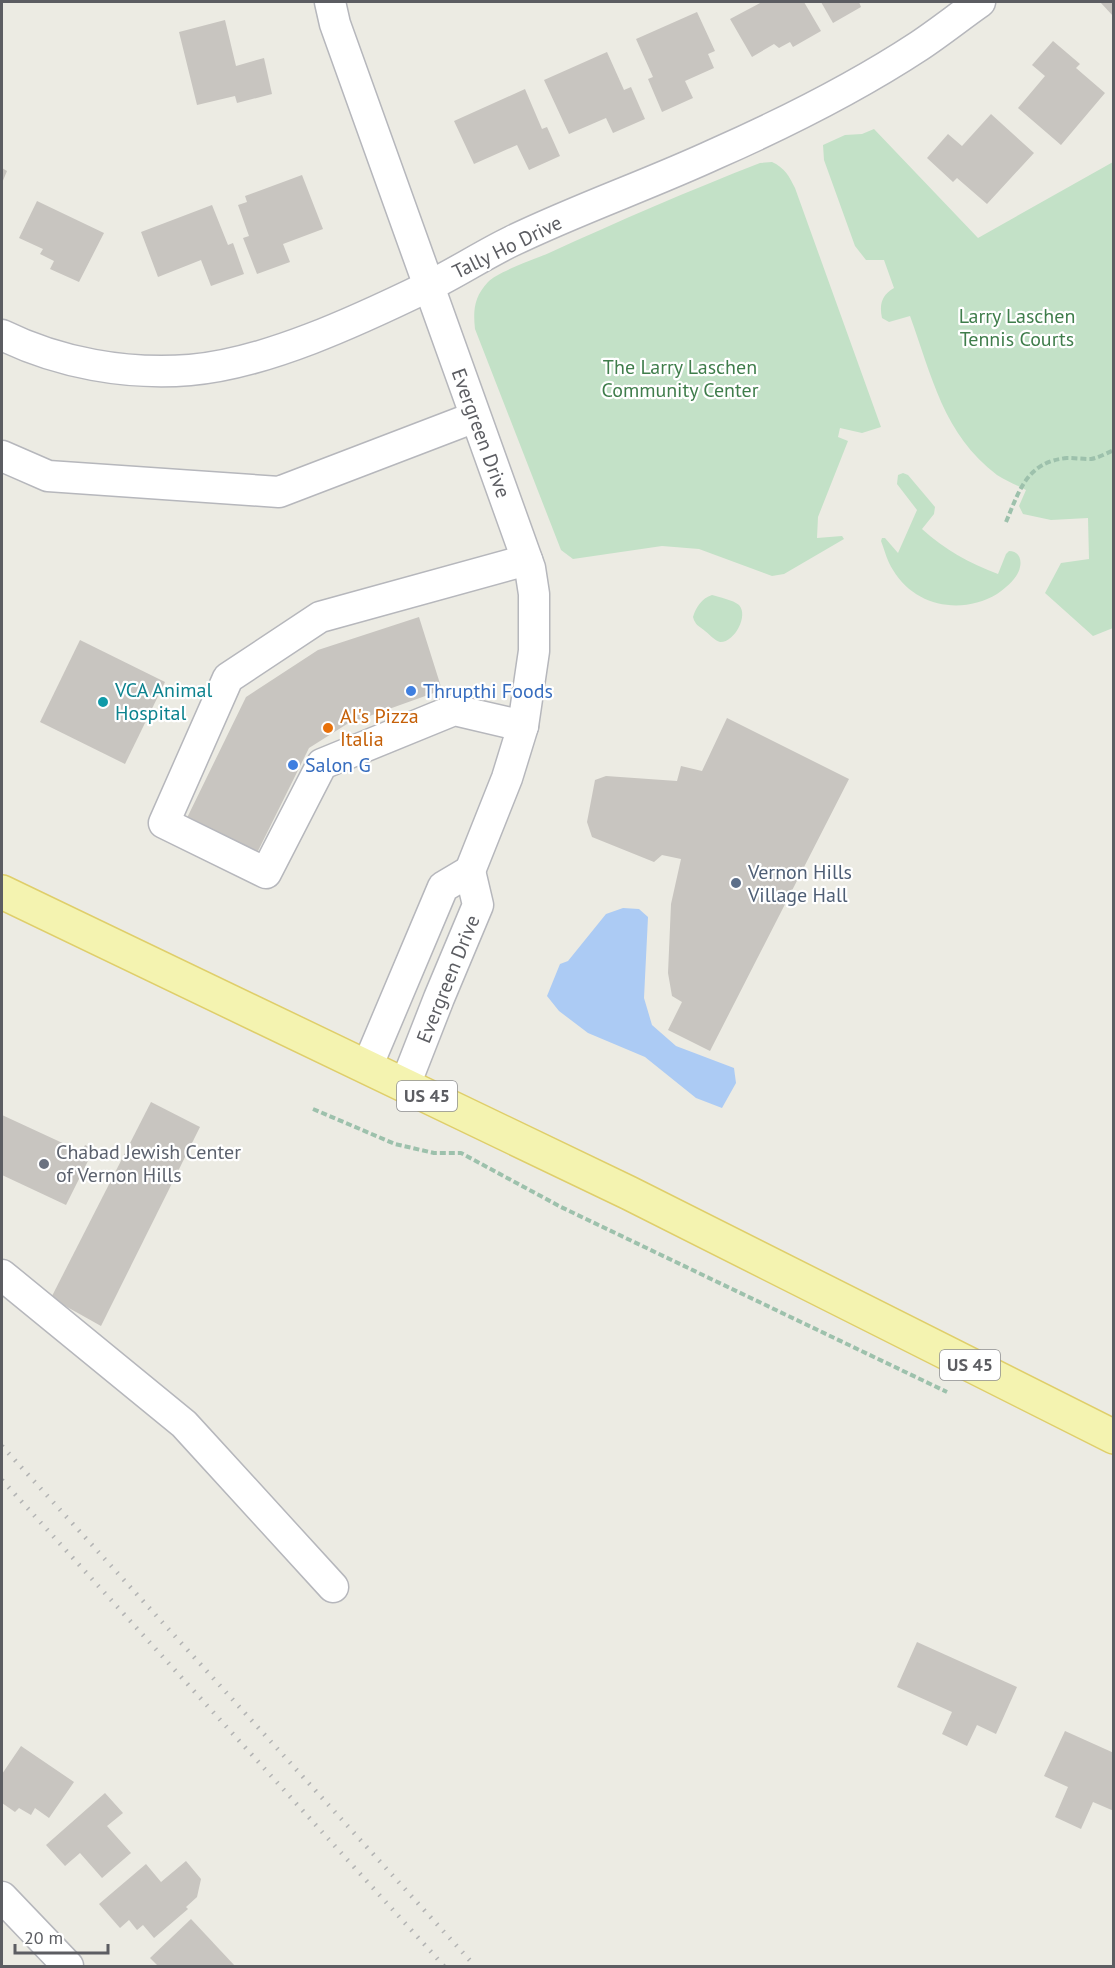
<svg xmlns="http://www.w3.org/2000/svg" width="1115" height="1968" viewBox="0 0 1115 1968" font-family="'PT Sans',sans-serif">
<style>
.green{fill:#c3e1c7}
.water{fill:#accbf4}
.building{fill:#c8c5c0}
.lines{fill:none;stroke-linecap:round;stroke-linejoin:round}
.minor-casing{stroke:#b6b7bc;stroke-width:33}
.major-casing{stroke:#dfce6a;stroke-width:36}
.path{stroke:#9dc1ac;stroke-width:4;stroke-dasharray:6 3;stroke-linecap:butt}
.minor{stroke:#fff;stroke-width:30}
.major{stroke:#f4f3b0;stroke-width:33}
.rail{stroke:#b3b4b4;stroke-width:4.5;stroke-dasharray:1.5 8;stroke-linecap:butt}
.shop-dot{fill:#3f7fe0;stroke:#fff;stroke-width:2}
.culture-dot{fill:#0f9aa8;stroke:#fff;stroke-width:2}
.food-dot{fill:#e8710a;stroke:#fff;stroke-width:2}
.service-dot{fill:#5c6f8a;stroke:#fff;stroke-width:2}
.worship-dot{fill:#6b7280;stroke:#fff;stroke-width:2}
.labels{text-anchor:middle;stroke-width:4.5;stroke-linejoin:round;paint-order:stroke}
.shield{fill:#fff;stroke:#8d8e91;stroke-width:1.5}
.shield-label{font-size:18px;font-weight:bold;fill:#5c5d62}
.street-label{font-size:20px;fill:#5c5d62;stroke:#fff}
.park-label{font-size:20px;fill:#3f7d4b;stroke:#fff}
.culture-label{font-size:20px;fill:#0d838f;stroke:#fff;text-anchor:start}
.shop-label{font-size:20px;fill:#366cbe;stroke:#fff;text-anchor:start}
.food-label{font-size:20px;fill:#c56008;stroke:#fff;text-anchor:start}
.service-label{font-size:20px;fill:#4e5e75;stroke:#fff;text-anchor:start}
.worship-label{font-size:20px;fill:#5b616d;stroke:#fff;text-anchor:start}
</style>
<rect width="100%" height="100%" fill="#ecebe3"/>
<g class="green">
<path d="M874,129L978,238L1113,162V628L1093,636L1045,593L1061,563L1089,559L1088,518L1051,520L1023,514L1019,506L1026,490C1017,485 1006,481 997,475C943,434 932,376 910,316L889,322L882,318C879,304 882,295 894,288L884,260H866L855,246L824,160L823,145L845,135L862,134Z"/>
<path d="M772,162C785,168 789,176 795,188L881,427L862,433L840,428L838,437L848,441L818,517L817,538L842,536L844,539L784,574L772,576L699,549L662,546L573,559L561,550L475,329C473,310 474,297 488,282C497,272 535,259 549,253C619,221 688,191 760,163Z"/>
<path d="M903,473L908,475L935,507L934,514L922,529C945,550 969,563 998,574L1006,554L1009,551C1018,551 1022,558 1020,567C1018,578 1006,588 997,594C962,615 915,607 893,570C887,561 885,551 881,541L882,538H885L898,553L917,510L897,484L898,475Z"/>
<path d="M712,595C719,597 733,600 739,605C749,616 734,643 720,642C715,641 709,634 705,631C699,626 695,625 693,617C696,607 702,598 712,595Z"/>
</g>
<path class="water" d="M623,908L639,909L648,917L644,998L652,1025L676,1046L734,1068L736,1083L722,1108L696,1098L645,1057L588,1033L559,1011L547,996L560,964L568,961L606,914Z"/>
<g class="building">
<path d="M762,2H804L821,31L793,47L790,42L779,48L774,44L752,57L730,19Z"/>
<path d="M821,2H859L861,7L833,23Z"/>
<path d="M1100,2H1114V17Z"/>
<path d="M697,12L715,51L708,54L714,68L685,81L693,98L662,112L648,79L653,77L636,39Z"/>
<path d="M225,20L236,66L264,58L272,94L237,103L235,96L197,105L179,32Z"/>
<path d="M1053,41L1080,64L1076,68L1105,93L1061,145L1018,108L1045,76L1032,65Z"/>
<path d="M607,52L624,90L631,87L645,119L613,133L606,118L569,134L544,80Z"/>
<path d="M525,89L542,129L547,127L560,156L529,170L517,145L474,164L454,121Z"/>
<path d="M991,114L1034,153L987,204L957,178L953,182L927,158L948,134L962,146Z"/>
<path d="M2,168L7,171L2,183Z"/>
<path d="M302,175L323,229L283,244L290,262L257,274L243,238L249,236L238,205L247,202L245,196Z"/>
<path d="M37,201L104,233L79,282L50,269L54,261L40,254L43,249L19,238Z"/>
<path d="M212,205L228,245L233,243L244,274L211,286L201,260L158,277L141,232Z"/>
<path d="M419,617L442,690L347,724L309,748L258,851L186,820L246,697L318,650Z"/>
<path d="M80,640L165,682L125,764L40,722Z"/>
<path d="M727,718L849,779L710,1051L668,1030L682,1002L672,996L668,973L671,904L681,859L662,855L654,862L592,837L587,822L595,780L606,776L677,781L681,766L702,771Z"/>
<path d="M151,1102L200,1127L101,1326L51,1298Z"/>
<path d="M2,1115L82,1152L85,1145L94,1149L66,1205L2,1175Z"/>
<path d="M917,1642L1017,1687L996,1734L977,1725L967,1746L942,1734L952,1712L897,1687Z"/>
<path d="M1065,1731L1114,1753V1811L1093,1802L1081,1829L1055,1817L1068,1787L1044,1776Z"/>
<path d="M21,1746L74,1782L49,1818L35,1808L31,1815L19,1808L15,1812L2,1803V1774Z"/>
<path d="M105,1793L123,1813L107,1826L131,1853L102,1878L80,1853L65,1866L46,1845Z"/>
<path d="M186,1861L201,1879L197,1897L186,1907L188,1909L154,1938L143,1925L137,1930L129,1920L120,1928L99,1904L146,1864L161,1882Z"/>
<path d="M191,1919L235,1966H158L150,1958Z"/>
</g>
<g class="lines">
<defs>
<g id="minor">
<path d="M330,2L335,24L530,568L534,594V651L523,726L507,778L470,871"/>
<path d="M2,335C59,363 126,375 190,370C265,364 359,320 427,287C456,273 483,255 512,241C578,209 648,185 715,154C785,123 855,88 919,46C940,32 960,16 980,2"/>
<path d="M2,456L48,476L279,492L475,417"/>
<path d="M523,726L454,710L322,764L266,873L164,823L228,678L320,617L527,560"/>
<path d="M367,1067L443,887L470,871L478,905L439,998L405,1085"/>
<path d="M2,1275L184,1424L333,1587"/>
<path d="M2,1897L68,1966"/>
</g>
<path id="major" d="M2,892L629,1193L1114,1437"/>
</defs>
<use href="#minor" class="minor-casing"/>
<use href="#major" class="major-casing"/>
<g class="path">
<path d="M1006,522C1020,489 1027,462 1067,458C1075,458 1083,459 1091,459C1098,458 1107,453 1114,450"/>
<path d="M313,1109L395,1144L434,1153H461L561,1207L947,1392"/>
</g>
<use href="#minor" class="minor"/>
<use href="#major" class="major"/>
<g class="rail">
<path d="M2,1446L475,1966"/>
<path d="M2,1480L444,1966"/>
</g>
</g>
<g class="shop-dot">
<circle cx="411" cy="691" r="6"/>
<circle cx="293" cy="765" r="6"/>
</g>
<circle class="culture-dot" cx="103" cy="702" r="6"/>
<circle class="food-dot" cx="328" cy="728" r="6"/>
<circle class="service-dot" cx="736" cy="883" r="6"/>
<circle class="worship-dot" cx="44" cy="1164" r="6"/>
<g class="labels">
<g class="shield">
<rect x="397" y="1081" width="60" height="30" rx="4.5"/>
<rect x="940" y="1350" width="60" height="30" rx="4.5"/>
</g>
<g class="shield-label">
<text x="427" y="1102">US 45</text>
<text x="970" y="1371">US 45</text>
</g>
<g class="street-label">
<text transform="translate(507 247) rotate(-26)" y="7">Tally Ho Drive</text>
<text transform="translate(481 433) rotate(70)" y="7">Evergreen Drive</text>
<text transform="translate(448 979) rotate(-68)" y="7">Evergreen Drive</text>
</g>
<g class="park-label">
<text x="1017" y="323">Larry Laschen<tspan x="1017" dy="23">Tennis Courts</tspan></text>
<text x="680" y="374">The Larry Laschen<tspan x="680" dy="23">Community Center</tspan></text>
</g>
<g class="culture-label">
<text x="115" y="697">VCA Animal<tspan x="115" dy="23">Hospital</tspan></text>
</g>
<g class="shop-label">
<text x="423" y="698">Thrupthi Foods</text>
<text x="305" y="772">Salon G</text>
</g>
<g class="food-label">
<text x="340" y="723">Al's Pizza<tspan x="340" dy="23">Italia</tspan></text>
</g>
<g class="service-label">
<text x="748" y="879">Vernon Hills<tspan x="748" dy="23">Village Hall</tspan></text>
</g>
<g class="worship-label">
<text x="56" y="1159">Chabad Jewish Center<tspan x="56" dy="23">of Vernon Hills</tspan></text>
</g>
</g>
<rect width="1115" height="1968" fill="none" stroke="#5c5d62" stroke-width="6"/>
<path d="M15 1944v9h93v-9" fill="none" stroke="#5c5d62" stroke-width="3"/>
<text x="24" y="1944" font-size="18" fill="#5c5d62" stroke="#ffffff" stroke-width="4.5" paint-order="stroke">20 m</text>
</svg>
